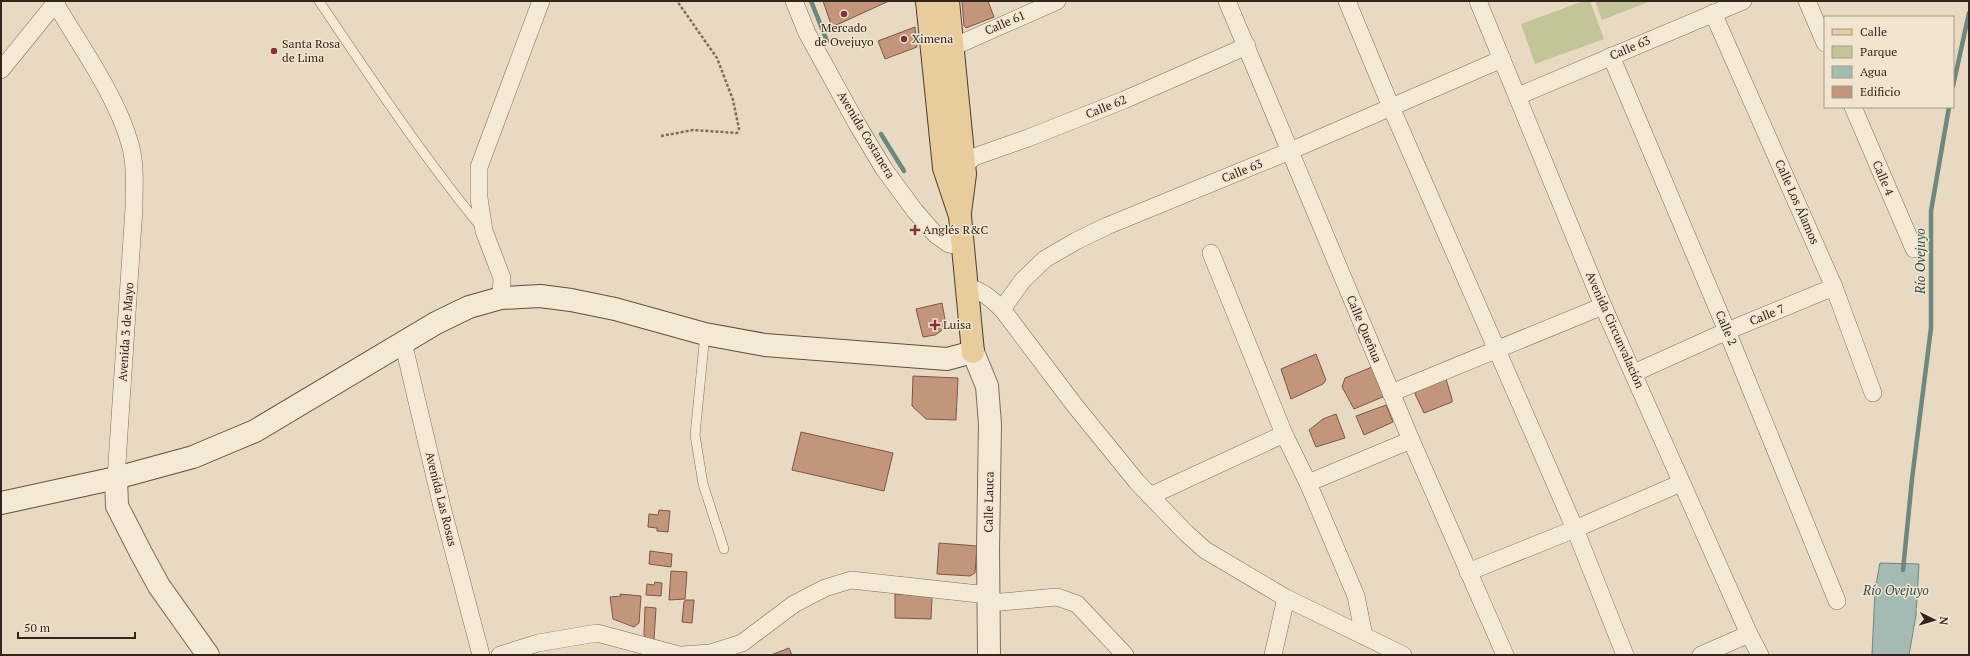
<svg xmlns="http://www.w3.org/2000/svg" width="1970" height="656" viewBox="0 0 1970 656" font-family="'PT Serif',serif">
<style>
.green{fill:#c2c597}
.water{fill:#a3bbb3;stroke:#6c887f}
.lines{fill:none;stroke-linecap:round;stroke-linejoin:round}
.stream{stroke:#6c887f;stroke-width:4.5}
.building{fill:#c3957b;stroke:#7d5743}
.service-casing{stroke:#806c5b;stroke-width:10}
.minor-casing{stroke:#806c5b;stroke-width:18}
.tertiary-casing{stroke:#806c5b;stroke-width:24}
.secondary-casing{stroke:#624e3e;stroke-width:24}
.primary-casing{stroke:#4e3c2f;stroke-width:24}
.path{stroke:#806c5b;stroke-width:2.5;stroke-dasharray:3 2;stroke-linecap:butt}
.service{stroke:#f4e9d4;stroke-width:9}
.minor{stroke:#f4e9d4;stroke-width:17}
.tertiary{stroke:#f4e9d4;stroke-width:22}
.secondary{stroke:#f4e9d4;stroke-width:22}
.primary{stroke:#e8cc9c;stroke-width:22}
.poi-dot{fill:#883137;stroke:#f1e5d0;stroke-width:1.5}
.labels{text-anchor:middle;stroke-width:3;stroke-linejoin:round;paint-order:stroke}
.street-label{font-size:12px;fill:#31261e;stroke:#f1e5d0}
.poi-label{font-size:12px;fill:#31261e;stroke:#f1e5d0;text-anchor:start}
.water-label{font-size:13px;font-style:italic;fill:#2e504c;stroke:#f1e5d0}
</style>
<rect width="100%" height="100%" fill="#e8dac2"/>
<g class="green">
<path d="M1583,1H1590L1604,39L1535,64L1521,24Z"/>
<path d="M1595,1H1651L1602,20Z"/>
</g>
<path class="water" d="M1880,563L1919,564L1916,615L1909,655H1872L1875,590Z"/>
<g class="lines">
<g class="stream">
<path d="M811,1L827,41"/>
<path d="M1953,86L1969,13"/>
<path d="M881,134L904,171"/>
<path d="M1903,570L1912,479L1931,328V211L1949,107"/>
</g>
</g>
<g class="building">
<path d="M823,1H889L832,27Z"/>
<path d="M962,1H988L994,17L966,28L964,26Z"/>
<path d="M915,27L917,47L885,59L878,41Z"/>
<path d="M942,303L946,325L941,331L935,335L923,337L916,309Z"/>
<path d="M1316,354L1326,380L1323,384L1291,399L1281,369Z"/>
<path d="M1377,365L1385,396L1354,409L1342,387L1345,378Z"/>
<path d="M913,376L958,378L956,420L926,419L912,406Z"/>
<path d="M1446,379L1452,399V402L1424,413L1415,394L1418,389Z"/>
<path d="M1386,405L1393,422L1364,435L1356,416Z"/>
<path d="M1336,414L1345,438L1316,447L1309,430L1323,419Z"/>
<path d="M801,432L893,453L884,491L792,470Z"/>
<path d="M659,510L670,511L668,532L657,531V528L648,527L649,514L658,515Z"/>
<path d="M939,543L977,546L975,573L970,576L937,574Z"/>
<path d="M650,551L672,554L671,567L649,564Z"/>
<path d="M671,571L687,572L685,599L669,600Z"/>
<path d="M655,582L662,583L661,596L646,595L647,584L654,585Z"/>
<path d="M620,594L641,596L639,623L634,627L613,619L610,597L621,596Z"/>
<path d="M895,594L932,596L931,619L895,618Z"/>
<path d="M685,600H694L692,623L682,622L684,602H685Z"/>
<path d="M645,607L656,608L654,640H648L644,635Z"/>
<path d="M789,648L792,655H771Z"/>
</g>
<g class="lines">
<defs>
<g id="service">
<path d="M319,1C370,77 422,155 480,226"/>
<path d="M705,334L695,435L703,484L724,549"/>
</g>
<g id="minor">
<path d="M794,1L807,33L857,124L884,169L915,211L936,235L949,244L963,246"/>
<path d="M1227,1L1411,440L1505,655"/>
<path d="M1347,1L1391,107L1575,529L1625,655"/>
<path d="M1478,1L1603,306L1749,634L1760,655"/>
<path d="M1807,1L1825,43"/>
<path d="M55,3C80,45 117,97 130,144C136,165 134,187 134,208L116,478"/>
<path d="M1713,13L1834,287L1873,393"/>
<path d="M953,47L1057,1"/>
<path d="M1611,56L1727,331L1837,601"/>
<path d="M1,70L57,1"/>
<path d="M1518,96L1743,1"/>
<path d="M1853,107L1914,249"/>
<path d="M964,166L974,157L1028,138L1124,100L1247,46"/>
<path d="M1211,253L1284,434L1308,483L1356,596L1364,636"/>
<path d="M968,288C982,290 991,299 1002,309L1076,407L1137,482L1186,533L1205,550L1286,598L1403,655"/>
<path d="M501,298L502,278L484,231L479,198V167L541,1"/>
<path d="M1002,309L1023,280L1045,259L1076,241L1107,226L1290,151L1502,59"/>
<path d="M403,342L442,507L481,655"/>
<path d="M1634,373L1727,331L1834,287"/>
<path d="M1391,393L1603,306"/>
<path d="M1308,483L1411,440"/>
<path d="M1150,496L1284,434"/>
<path d="M1468,572L1575,529L1681,483"/>
<path d="M989,603L1057,597L1077,604L1125,655"/>
<path d="M500,655L538,643L597,633L679,655"/>
<path d="M682,655L710,653L742,643L794,604L825,588L851,580L988,595"/>
<path d="M1273,655L1286,598"/>
<path d="M1701,655L1749,634"/>
</g>
<g id="tertiary">
<path d="M973,352L987,386L990,424L988,550L989,655"/>
<path d="M116,478L117,506L141,553L159,586L208,655"/>
</g>
<path id="secondary" d="M1,503L116,478L193,457L255,431L436,323L469,307L501,298L540,296L571,300L615,309L705,334L765,345L947,359L973,352"/>
<g id="primary">
<path d="M927,1L944,168L960,216L973,352"/>
<path d="M948,1L965,174L960,213"/>
</g>
</defs>
<use href="#service" class="service-casing"/>
<use href="#minor" class="minor-casing"/>
<use href="#tertiary" class="tertiary-casing"/>
<use href="#secondary" class="secondary-casing"/>
<use href="#primary" class="primary-casing"/>
<path class="path" d="M661,136L693,130L737,133L739,129L733,100L717,58L677,1"/>
<use href="#service" class="service"/>
<use href="#minor" class="minor"/>
<use href="#tertiary" class="tertiary"/>
<use href="#secondary" class="secondary"/>
<use href="#primary" class="primary"/>
</g>
<g class="poi-dot">
<circle cx="844" cy="14" r="4"/>
<circle cx="904" cy="39" r="4"/>
<circle cx="274" cy="51" r="4"/>
<path d="M913 224h4v4h4v4h-4v4h-4v-4h-4v-4h4z"/>
<path d="M933 319h4v4h4v4h-4v4h-4v-4h-4v-4h4z"/>
</g>
<g class="labels">
<g class="street-label">
<text transform="translate(1005 23) rotate(-23)" y="4">Calle 61</text>
<text transform="translate(1630 48) rotate(-23)" y="4">Calle 63</text>
<text transform="translate(1106 107) rotate(-22)" y="4">Calle 62</text>
<text transform="translate(866 135) rotate(59)" y="4">Avenida Costanera</text>
<text transform="translate(1242 171) rotate(-22)" y="4">Calle 63</text>
<text transform="translate(1883 178) rotate(67)" y="4">Calle 4</text>
<text transform="translate(1797 202) rotate(66)" y="4">Calle Los Álamos</text>
<text transform="translate(1767 315) rotate(-22)" y="4">Calle 7</text>
<text transform="translate(1726 328) rotate(67)" y="4">Calle 2</text>
<text transform="translate(1364 329) rotate(67)" y="4">Calle Queñua</text>
<text transform="translate(1615 330) rotate(66)" y="4">Avenida Circunvalación</text>
<text transform="translate(126 332) rotate(-86)" y="4">Avenida 3 de Mayo</text>
<text transform="translate(441 499) rotate(76)" y="4">Avenida Las Rosas</text>
<text transform="translate(989 502) rotate(-89)" y="4">Calle Lauca</text>
</g>
<g class="poi-label">
<text x="844" y="32" text-anchor="middle">Mercado<tspan x="844" dy="14">de Ovejuyo</tspan></text>
<text x="912" y="43">Ximena</text>
<text x="282" y="48">Santa Rosa<tspan x="282" dy="14">de Lima</tspan></text>
<text x="923" y="234">Anglés R&amp;C</text>
<text x="943" y="329">Luisa</text>
</g>
<g class="water-label">
<text transform="translate(1920 261) rotate(-90)" y="5">Río Ovejuyo</text>
<text x="1896" y="595">Río Ovejuyo</text>
</g>
</g>
<rect width="1970" height="656" fill="none" stroke="#31261e" stroke-width="4"/>
<rect x="1824" y="16" width="130" height="92" fill="#f1e5d0" stroke="#a49989"/>
<rect x="1832" y="29" width="20" height="6" fill="#e8cc9c" stroke="#a49989"/>
<text x="1860" y="36" font-size="12" fill="#31261e">Calle</text>
<rect x="1832" y="46" width="20" height="12" fill="#c2c597" stroke="#a49989"/>
<text x="1860" y="56" font-size="12" fill="#31261e">Parque</text>
<rect x="1832" y="66" width="20" height="12" fill="#a3bbb3" stroke="#a49989"/>
<text x="1860" y="76" font-size="12" fill="#31261e">Agua</text>
<rect x="1832" y="86" width="20" height="12" fill="#c3957b" stroke="#a49989"/>
<text x="1860" y="96" font-size="12" fill="#31261e">Edificio</text>
<g transform="translate(1934 620) rotate(95)" stroke="#f1e5d0" stroke-width="3" paint-order="stroke">
<path d="M0-3L7 15L0 10L-7 15Z" fill="#31261e"/>
<text y="-6" font-size="11" font-weight="bold" text-anchor="middle" fill="#31261e">N</text>
</g>
<path d="M18 632v6h117v-6" fill="none" stroke="#31261e" stroke-width="2"/>
<text x="24" y="632" font-size="12" fill="#31261e" stroke="#f1e5d0" stroke-width="3" paint-order="stroke">50 m</text>
</svg>
